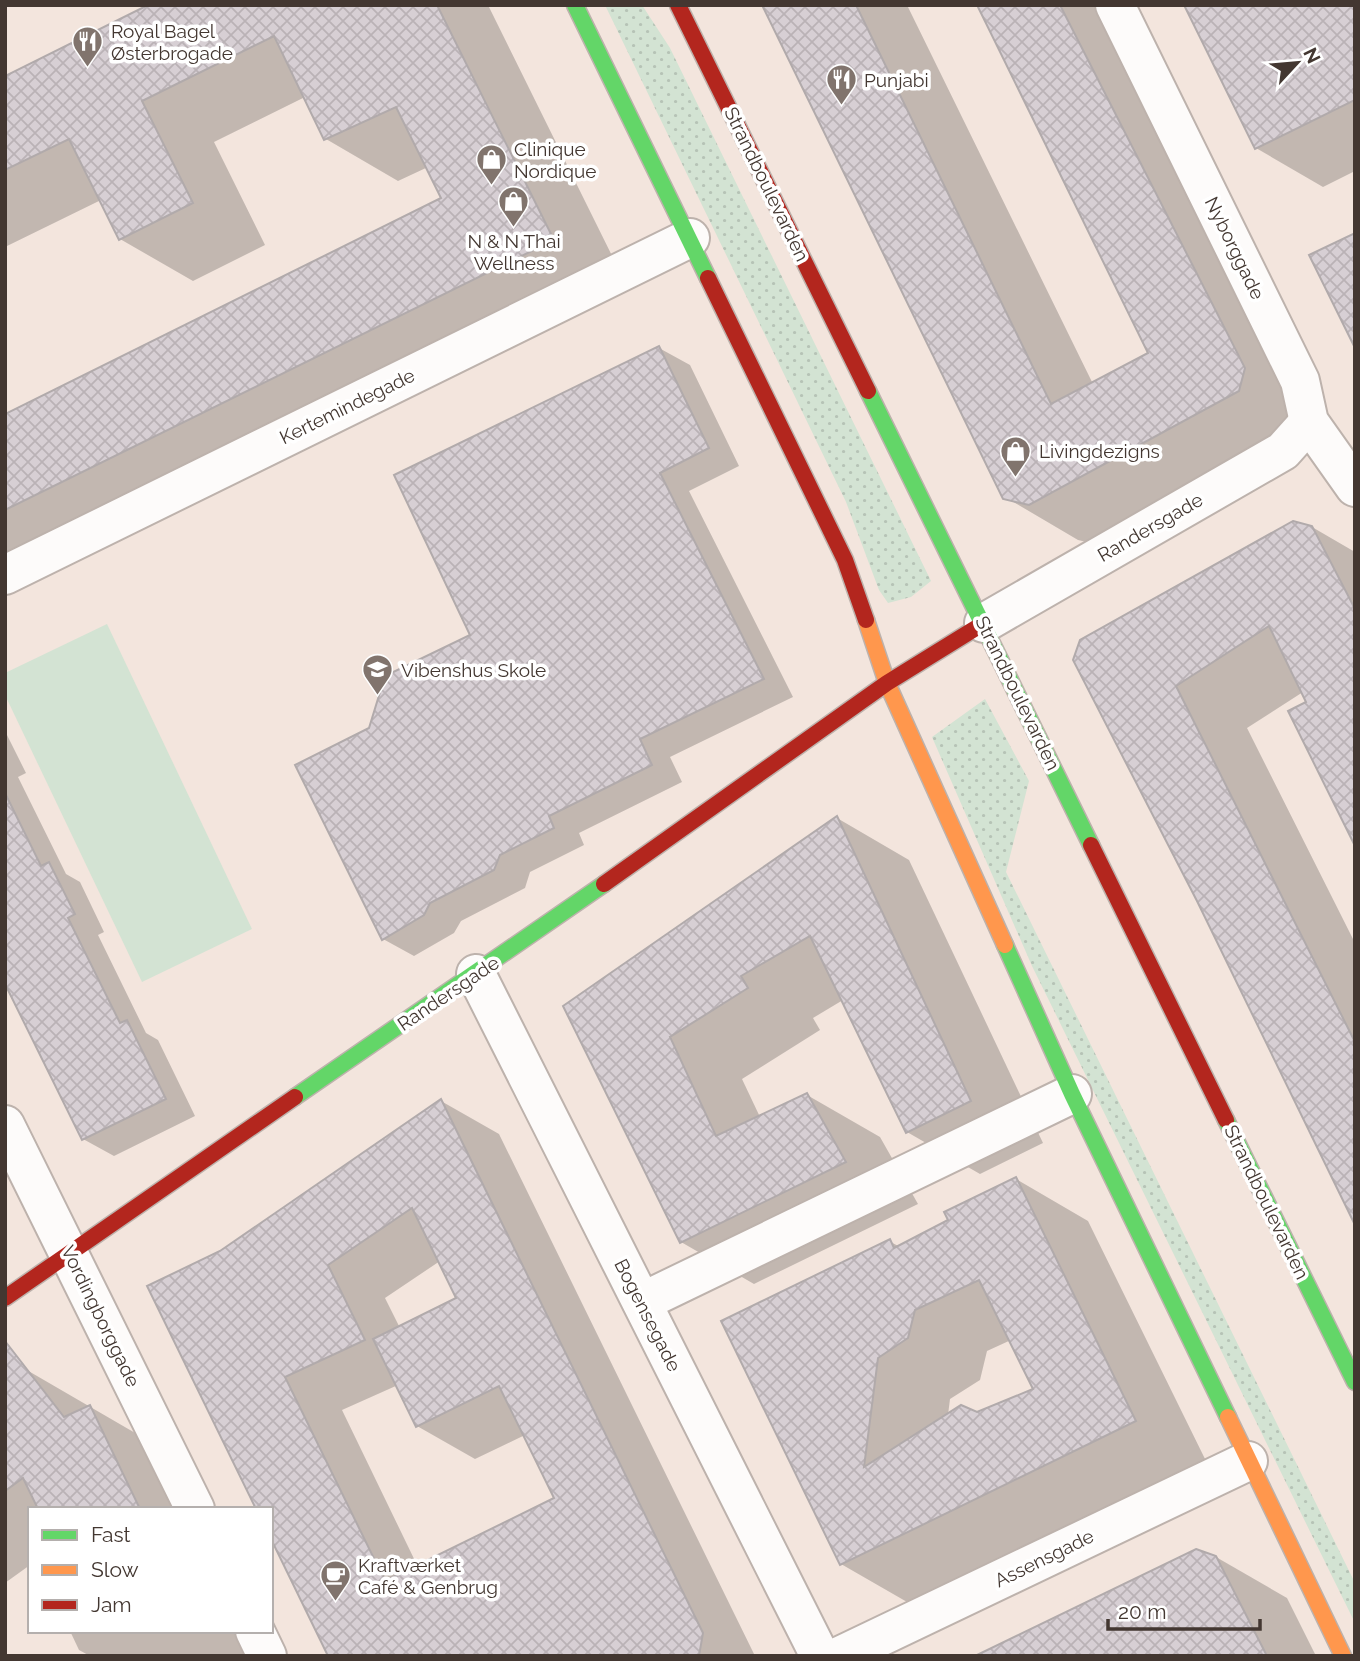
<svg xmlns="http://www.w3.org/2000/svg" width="1360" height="1661" viewBox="0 0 1360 1661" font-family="Raleway,sans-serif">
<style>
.grass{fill:url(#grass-dots)}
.green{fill:#d3e3d3}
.shadow{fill:#0003;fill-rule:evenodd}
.building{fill:url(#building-cross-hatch);stroke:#b1aaab;stroke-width:2;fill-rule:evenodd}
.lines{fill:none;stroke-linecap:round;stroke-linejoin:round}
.street-casing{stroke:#bdb2ac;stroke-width:42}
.fast-casing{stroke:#bdb2ac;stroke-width:19}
.slow-casing{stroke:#bdb2ac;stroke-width:19}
.jam-casing{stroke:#bdb2ac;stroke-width:19}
.street{stroke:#fdfbfa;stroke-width:38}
.fast{stroke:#63d668;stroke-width:16}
.slow{stroke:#ff974d;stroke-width:16}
.jam{stroke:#b3261e;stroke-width:16}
.labels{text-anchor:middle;stroke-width:7;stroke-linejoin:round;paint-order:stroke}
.poi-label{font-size:19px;fill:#433731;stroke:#fff;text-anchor:start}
.street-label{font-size:19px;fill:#433731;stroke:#fff}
</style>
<defs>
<pattern id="grass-dots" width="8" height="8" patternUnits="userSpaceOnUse" patternTransform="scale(1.75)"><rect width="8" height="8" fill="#d3e3d3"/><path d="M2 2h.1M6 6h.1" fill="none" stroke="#b6c3b6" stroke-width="1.8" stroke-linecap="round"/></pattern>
<pattern id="building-cross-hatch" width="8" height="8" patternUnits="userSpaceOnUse" patternTransform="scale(1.75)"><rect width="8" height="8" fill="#d7cfd4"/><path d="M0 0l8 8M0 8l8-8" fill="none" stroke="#bab2b6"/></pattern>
</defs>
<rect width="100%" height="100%" fill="#f3e5dd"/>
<g class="grass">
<path d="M605,5H642L670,48L931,581L911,597L888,603L879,590L846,502Z"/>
<path d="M985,699L1029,781L1006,872L1355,1583V1623L1032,966L932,737Z"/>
</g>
<path class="green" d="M107,624L252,929L142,982L5,695V673Z"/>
<g class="shadow">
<path d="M152,5H488L625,282L5,586V416L444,199L428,167L398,181L326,139L305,97L214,142L265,245L193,281L120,239L101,200L5,247V78Z"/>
<path d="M764,5H907L1093,384L1150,353L979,5H1112L1317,411L1103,546L1078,540L1005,497Z"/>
<path d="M1355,5V171L1323,187L1256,148Z"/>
<path d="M659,348L690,365L739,466L689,491L793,697L670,757L682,782L579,833L584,845L530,872L525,888L461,921L454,933L414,956L383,939L370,730L473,636Z"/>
<path d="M1312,527L1355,552V809L1303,692L1247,728L1355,943V1221L1081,641Z"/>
<path d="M5,731L26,773L18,777L66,874L80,882L104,932L98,935L146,1033L158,1040L195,1116L114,1156L83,1139L5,980Z"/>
<path d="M837,818L909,860L1043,1143L980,1174L907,1132L843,1000L813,1018L820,1030L742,1079L760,1117L807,1095L880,1137L918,1204L754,1284L681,1242L565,1006Z"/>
<path d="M441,1101L499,1134L755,1656H329L271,1509L221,1252ZM440,1261L459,1299L400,1328L385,1298ZM398,1385L417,1426L475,1459L525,1435L557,1499L418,1567L342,1410Z"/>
<path d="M1016,1179L1088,1221L1207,1463L914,1606L841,1564L889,1241L900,1247L950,1220ZM1011,1340L1035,1390L977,1414L948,1415L950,1399L980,1380L987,1351Z"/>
<path d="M25,1369L161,1448L190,1509H30V1565L5,1583V1383Z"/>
<path d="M1216,1557L1287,1598L1316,1656H980Z"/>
<path d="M70,1631H249L261,1656H90L79,1650Z"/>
</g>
<g class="building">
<path d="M148,5H437L554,240L5,510V414L441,198L396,107L324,140L274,36L142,101L193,203L119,240L69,139L5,170V76Z"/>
<path d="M762,5H856L1051,404L1148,353L977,5H1060L1245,368L1239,391L1029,505L1003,499Z"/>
<path d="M1184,5H1355V100L1255,149Z"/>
<path d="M1355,233V348L1309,255Z"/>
<path d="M659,346L709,448L660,473L764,679L640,739L652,765L549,816L554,828L500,855L494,870L430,903L424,915L382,940L295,765L369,728L385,676L470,635L394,475Z"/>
<path d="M1293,521L1312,526L1355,609V846L1288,711L1306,702L1269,626L1176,686L1355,1042V1225L1197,901L1073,660L1080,640Z"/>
<path d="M5,793L41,866L49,862L75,914L68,918L120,1023L127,1020L166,1099L82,1140L5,984Z"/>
<path d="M837,816L971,1101L906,1133L810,936L741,976L748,988L670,1037L716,1136L807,1093L846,1162L680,1243L563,1006Z"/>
<path d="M441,1099L703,1633L699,1656H328L271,1539V1509H256L147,1286L220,1251ZM412,1208L456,1298L373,1339L416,1427L499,1386L554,1498L385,1581L285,1377L365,1340L328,1265Z"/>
<path d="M1016,1177L1136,1421L840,1565L721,1321L890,1239L894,1248L948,1220L944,1212ZM979,1280L1033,1389L977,1412L961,1405L864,1467L878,1358L908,1338L915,1310Z"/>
<path d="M5,1341L64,1417L90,1405L140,1509H38L23,1478L5,1491Z"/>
<path d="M1196,1549L1216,1556L1267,1656H975Z"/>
</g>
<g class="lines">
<defs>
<g id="street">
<path d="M1115,5L1300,381L1309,422L1355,487"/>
<path d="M5,575L690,238"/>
<path d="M984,623L1283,451L1309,422"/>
<path d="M476,974L820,1656"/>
<path d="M5,1125L195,1509"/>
<path d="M642,1302L1072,1094"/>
<path d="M255,1631L267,1656"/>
<path d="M840,1656L1248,1461"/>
</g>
<g id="fast">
<path d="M575,5L708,278"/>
<path d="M868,391L1091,845"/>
<path d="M1005,945L1072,1094L1228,1417"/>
<path d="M295,1097L604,884"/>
<path d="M1226,1120L1355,1382"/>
</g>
<g id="slow">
<path d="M866,620L887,683L1005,945"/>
<path d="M1228,1417L1343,1656"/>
</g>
<g id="jam">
<path d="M678,5L868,391"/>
<path d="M708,278L845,560L866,620"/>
<path d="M1091,845L1226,1120"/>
<path d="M604,884L887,683L984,623"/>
<path d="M5,1298L295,1097"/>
</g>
</defs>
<use href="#street" class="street-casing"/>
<use href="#fast" class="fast-casing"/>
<use href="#slow" class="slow-casing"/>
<use href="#jam" class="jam-casing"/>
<use href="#street" class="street"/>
<use href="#fast" class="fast"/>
<use href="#slow" class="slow"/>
<use href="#jam" class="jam"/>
</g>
<defs>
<symbol id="restaurant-pin" viewBox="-11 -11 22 30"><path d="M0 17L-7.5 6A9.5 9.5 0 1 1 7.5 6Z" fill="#81746d" stroke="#fff"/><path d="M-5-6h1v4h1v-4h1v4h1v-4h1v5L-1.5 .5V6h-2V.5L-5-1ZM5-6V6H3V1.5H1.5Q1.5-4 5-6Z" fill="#fff"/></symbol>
<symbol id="shop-pin" viewBox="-11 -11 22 30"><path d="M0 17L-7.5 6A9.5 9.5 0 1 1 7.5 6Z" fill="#81746d" stroke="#fff"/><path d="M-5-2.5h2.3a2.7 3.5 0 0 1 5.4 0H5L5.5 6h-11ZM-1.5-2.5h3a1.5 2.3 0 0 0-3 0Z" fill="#fff"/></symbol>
<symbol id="school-pin" viewBox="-11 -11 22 30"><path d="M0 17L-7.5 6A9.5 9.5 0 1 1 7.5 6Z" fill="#81746d" stroke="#fff"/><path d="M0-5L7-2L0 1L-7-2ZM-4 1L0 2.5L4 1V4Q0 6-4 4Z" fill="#fff"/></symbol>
<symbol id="cafe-pin" viewBox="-11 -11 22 30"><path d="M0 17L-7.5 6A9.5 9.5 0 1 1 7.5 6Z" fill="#81746d" stroke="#fff"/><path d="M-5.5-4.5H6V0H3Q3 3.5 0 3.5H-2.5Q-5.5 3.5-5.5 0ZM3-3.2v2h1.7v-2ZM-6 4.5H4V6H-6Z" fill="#fff"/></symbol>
</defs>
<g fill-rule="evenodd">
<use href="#restaurant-pin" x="70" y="24" width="35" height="47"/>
<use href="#restaurant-pin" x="824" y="62" width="35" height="47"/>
<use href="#shop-pin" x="474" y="142" width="35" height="47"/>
<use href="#shop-pin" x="496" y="184" width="35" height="47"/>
<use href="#shop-pin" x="998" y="434" width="35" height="47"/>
<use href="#school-pin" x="360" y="652" width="35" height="47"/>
<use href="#cafe-pin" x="318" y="1558" width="35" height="47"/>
</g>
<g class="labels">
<g class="poi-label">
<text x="111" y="38">Royal Bagel<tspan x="111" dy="22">Østerbrogade</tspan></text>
<text x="864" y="87">Punjabi</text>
<text x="514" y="156">Clinique<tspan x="514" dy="22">Nordique</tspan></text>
<text x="514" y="248" text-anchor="middle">N &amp; N Thai<tspan x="514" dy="22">Wellness</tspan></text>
<text x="1039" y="458">Livingdezigns</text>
<text x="401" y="677">Vibenshus Skole</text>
<text x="358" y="1572">Kraftværket<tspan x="358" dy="22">Café &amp; Genbrug</tspan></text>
</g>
<g class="street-label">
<text transform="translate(767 184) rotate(64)" y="7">Strandboulevarden</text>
<text transform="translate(1235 248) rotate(64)" y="7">Nyborggade</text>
<text transform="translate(347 406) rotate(-26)" y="7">Kertemindegade</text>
<text transform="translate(1150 527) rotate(-30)" y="7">Randersgade</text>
<text transform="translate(1018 693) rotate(64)" y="7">Strandboulevarden</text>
<text transform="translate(448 993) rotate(-34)" y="7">Randersgade</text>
<text transform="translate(1267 1202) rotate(64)" y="7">Strandboulevarden</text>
<text transform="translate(648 1315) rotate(63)" y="7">Bogensegade</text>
<text transform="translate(101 1316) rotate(64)" y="7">Vordingborggade</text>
<text transform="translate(1044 1558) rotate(-26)" y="7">Assensgade</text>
</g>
</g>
<rect width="1360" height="1661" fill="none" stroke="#433731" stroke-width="14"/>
<rect x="28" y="1507" width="245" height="126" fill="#ffffff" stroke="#b4afad" stroke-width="2"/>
<rect x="42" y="1530" width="35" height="10" fill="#63d668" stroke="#b4afad" stroke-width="2"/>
<text x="91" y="1542" font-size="21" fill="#433731">Fast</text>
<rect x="42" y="1565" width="35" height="10" fill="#ff974d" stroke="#b4afad" stroke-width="2"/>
<text x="91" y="1577" font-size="21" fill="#433731">Slow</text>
<rect x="42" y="1600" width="35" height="10" fill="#b3261e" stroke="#b4afad" stroke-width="2"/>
<text x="91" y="1612" font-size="21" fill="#433731">Jam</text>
<g transform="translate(1297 63) rotate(64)" stroke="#ffffff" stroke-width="5" paint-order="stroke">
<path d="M0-5L12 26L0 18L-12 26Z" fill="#433731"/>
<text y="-10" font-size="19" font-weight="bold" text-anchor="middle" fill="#433731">N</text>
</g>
<path d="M1108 1619v10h152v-10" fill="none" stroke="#433731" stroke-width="3.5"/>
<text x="1118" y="1619" font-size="21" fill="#433731" stroke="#ffffff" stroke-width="5" paint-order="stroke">20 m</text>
</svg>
